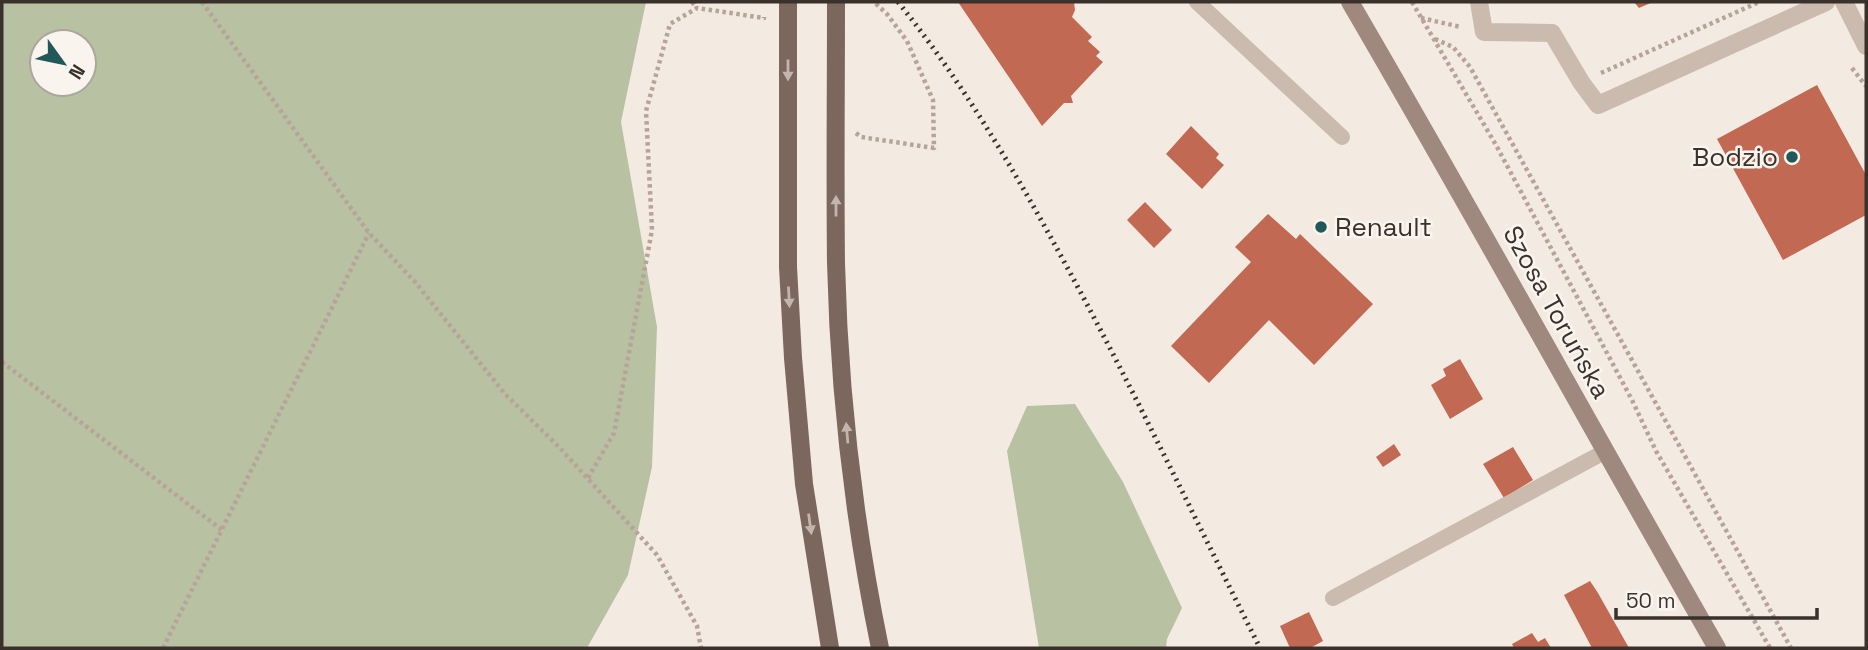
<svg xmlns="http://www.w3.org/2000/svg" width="1868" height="650" viewBox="0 0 1868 650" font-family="'Space Grotesk',sans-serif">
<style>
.green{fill:#b8c2a2;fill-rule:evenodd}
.building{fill:#c16952}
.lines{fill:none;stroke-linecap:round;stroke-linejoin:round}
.path{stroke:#b7a498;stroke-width:4.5;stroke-dasharray:3.5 3.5;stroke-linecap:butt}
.service{stroke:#cbbaae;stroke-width:16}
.minor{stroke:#cbbaae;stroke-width:18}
.secondary{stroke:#9f897f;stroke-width:18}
.primary{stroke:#7b675e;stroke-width:18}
.rail{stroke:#3a302c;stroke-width:5;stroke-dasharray:2 5;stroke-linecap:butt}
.oneway{fill:#c1b5ad}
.poi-dot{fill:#23585a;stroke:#faf4ee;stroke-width:2.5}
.labels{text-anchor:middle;stroke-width:5;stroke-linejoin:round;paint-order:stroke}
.poi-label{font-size:26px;fill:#3a302c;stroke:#faf4ee;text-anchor:end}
.street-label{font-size:26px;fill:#3a302c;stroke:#faf4ee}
</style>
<rect width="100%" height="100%" fill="#f3eae2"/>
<g class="green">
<path d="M2,2H646L621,122L657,327L652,467L628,575L587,648H2ZM42,42H84V84H42Z"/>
<path d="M1075,404L1123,482L1182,608L1167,639L1166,648H1039L1007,451L1027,406Z"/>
</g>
<g class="building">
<path d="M958,2H1074L1075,10L1072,17L1092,37L1088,41L1100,52L1096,56L1103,62L1071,96L1073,103H1064L1042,126Z"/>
<path d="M1634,2H1653L1639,8Z"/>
<path d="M1817,85L1866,175V215L1783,260L1717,139Z"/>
<path d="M1191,126L1219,154L1216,158L1224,165L1202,189L1166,154Z"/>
<path d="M1145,202L1172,230L1154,248L1127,220Z"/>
<path d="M1268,214L1296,239L1300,234L1373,304L1314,365L1269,320L1209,383L1171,346L1251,262L1235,247Z"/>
<path d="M1460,359L1483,399L1450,419L1431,385L1446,376L1443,369Z"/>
<path d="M1394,444L1401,455L1383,467L1376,457Z"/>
<path d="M1513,447L1533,480L1504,498L1483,464Z"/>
<path d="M1590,581L1598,593L1629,648H1592L1564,595Z"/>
<path d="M1309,612L1323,641L1312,647L1313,648H1290L1280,626Z"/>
<path d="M1532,633L1538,642L1545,638L1551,648H1514L1512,644Z"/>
</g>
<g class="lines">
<g class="path">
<path d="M202,2L369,233L415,282L505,394L560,448L657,555L697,626L701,648"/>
<path d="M692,2L697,8"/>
<path d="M1412,2L1496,145L1632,400L1656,451L1770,648"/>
<path d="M1421,18L1461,27"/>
<path d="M1435,39L1453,47L1470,67L1791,648"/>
<path d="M1852,68L1866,86"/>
<path d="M1601,73L1759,2"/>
<path d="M856,133L861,137L934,148L933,100L907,41L887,14L874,2"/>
<path d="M2,362L222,530"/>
<path d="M588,478L614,433L652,230L646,111L670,24L697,8L764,18V17"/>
<path d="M163,648L369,233"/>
</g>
<g class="service">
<path d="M1197,2L1342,137"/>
<path d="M1333,598L1606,451"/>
</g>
<g class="minor">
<path d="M1479,2L1484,32L1552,33L1581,82L1598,105L1826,2"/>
<path d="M1844,2L1866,46"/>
</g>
<path class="secondary" d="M1350,2C1475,216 1594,433 1717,648"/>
<g class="primary">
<path d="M788,2V267L793,358L804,484L830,648"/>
<path d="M836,2C836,89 835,176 836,263C839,392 854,522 880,648"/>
</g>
<path class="rail" d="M898,2C961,80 1013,168 1061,256C1131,384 1194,517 1260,648"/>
</g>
<defs><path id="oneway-solid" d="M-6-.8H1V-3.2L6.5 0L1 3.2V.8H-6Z" transform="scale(1.75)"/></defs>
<g class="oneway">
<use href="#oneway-solid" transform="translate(788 70) rotate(90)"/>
<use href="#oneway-solid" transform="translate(836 206) rotate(-90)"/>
<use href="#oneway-solid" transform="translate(789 297) rotate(87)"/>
<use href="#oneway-solid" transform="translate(847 433) rotate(-95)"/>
<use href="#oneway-solid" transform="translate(810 524) rotate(82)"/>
</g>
<g class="poi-dot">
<circle cx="1792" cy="157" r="7"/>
<circle cx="1321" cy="227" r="7"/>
</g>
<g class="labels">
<g class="poi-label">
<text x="1778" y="166">Bodzio</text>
<text x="1335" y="236" text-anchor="start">Renault</text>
</g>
<g class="street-label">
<text transform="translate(1557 312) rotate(61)" y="9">Szosa Toruńska</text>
</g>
</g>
<rect width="1868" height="650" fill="none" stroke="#3a302c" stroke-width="7"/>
<g transform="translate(63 63) rotate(123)"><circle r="33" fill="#faf4ee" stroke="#ada6a0" stroke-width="2"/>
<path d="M0-5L12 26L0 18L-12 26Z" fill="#23585a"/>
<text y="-10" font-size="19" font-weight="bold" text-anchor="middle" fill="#3a302c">N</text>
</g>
<path d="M1616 608v10h201v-10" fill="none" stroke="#3a302c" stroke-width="3.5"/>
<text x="1626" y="608" font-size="21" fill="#3a302c" stroke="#faf4ee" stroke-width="5" paint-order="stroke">50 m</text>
</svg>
